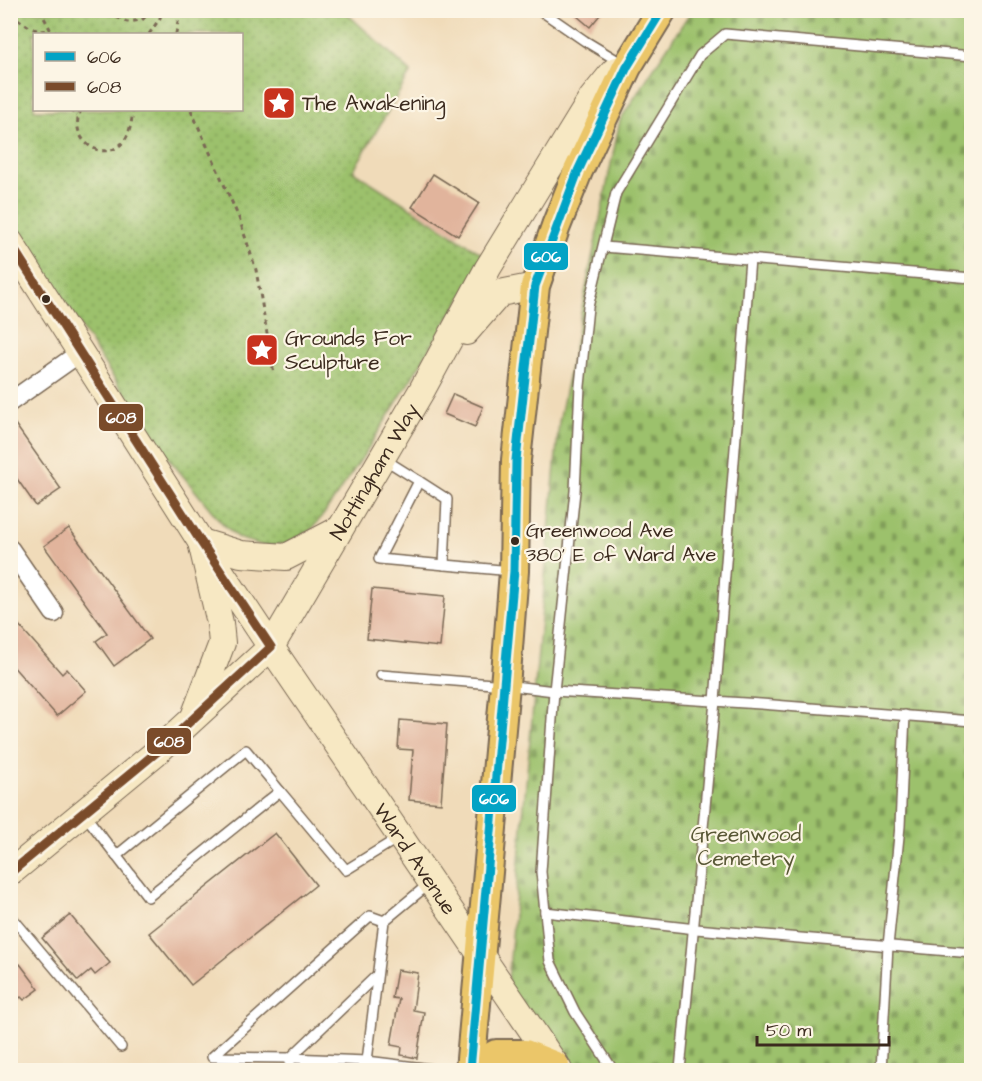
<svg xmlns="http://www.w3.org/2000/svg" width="982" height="1081" viewBox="0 0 982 1081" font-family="'Architects Daughter',sans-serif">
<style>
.cemetery{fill:url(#cemetery-stones);stroke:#6c7645;stroke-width:1.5}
.park{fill:url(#park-dots);stroke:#6c7645;stroke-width:1.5;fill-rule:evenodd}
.building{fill:#e1b49c}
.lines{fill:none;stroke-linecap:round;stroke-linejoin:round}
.lane-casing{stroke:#7a6854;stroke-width:12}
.street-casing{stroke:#7a6854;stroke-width:21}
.secondary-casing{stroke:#7a6854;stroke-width:28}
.primary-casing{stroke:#7a6854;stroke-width:32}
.path{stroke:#7a6854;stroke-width:3;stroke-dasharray:4.5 4.5;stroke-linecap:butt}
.lane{stroke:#fff;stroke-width:9}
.street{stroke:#fff;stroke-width:18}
.secondary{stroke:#f7e8c3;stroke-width:26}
.primary{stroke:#ebc669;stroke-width:28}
.bus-1-casing{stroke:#fcf5e5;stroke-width:14}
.bus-2-casing{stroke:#fcf5e5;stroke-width:14}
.bus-1{stroke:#03a3c5;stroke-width:9}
.bus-2{stroke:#7a4b2a;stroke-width:9}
.bus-dot{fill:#3b2a1e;stroke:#fcf5e5;stroke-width:2}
.labels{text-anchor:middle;stroke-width:4.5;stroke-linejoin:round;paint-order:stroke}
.bus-label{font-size:20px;fill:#3b2a1e;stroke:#fcf5e5;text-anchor:start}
.poi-label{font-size:21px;fill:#3b2a1e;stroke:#fcf5e5;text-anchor:start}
.street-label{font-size:21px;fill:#3b2a1e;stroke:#fcf5e5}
.park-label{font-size:21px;fill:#585735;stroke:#fcf5e5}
.line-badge{stroke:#fcf5e5;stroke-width:2}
.badge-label{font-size:16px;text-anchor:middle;font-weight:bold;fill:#fff}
</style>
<defs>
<pattern id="cemetery-stones" width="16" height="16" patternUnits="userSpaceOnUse" patternTransform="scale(1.5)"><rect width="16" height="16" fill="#9cc16c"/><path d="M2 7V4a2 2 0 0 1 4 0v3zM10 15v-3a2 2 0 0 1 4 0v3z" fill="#809d58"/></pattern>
<pattern id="park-dots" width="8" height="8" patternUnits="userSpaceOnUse" patternTransform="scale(1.5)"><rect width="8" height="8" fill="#9cc16c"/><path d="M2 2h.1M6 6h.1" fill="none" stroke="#809d58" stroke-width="1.8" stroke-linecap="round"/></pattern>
</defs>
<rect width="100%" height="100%" fill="#fcf5e5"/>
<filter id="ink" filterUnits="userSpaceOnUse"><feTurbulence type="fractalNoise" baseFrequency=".0167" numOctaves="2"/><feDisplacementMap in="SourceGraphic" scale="12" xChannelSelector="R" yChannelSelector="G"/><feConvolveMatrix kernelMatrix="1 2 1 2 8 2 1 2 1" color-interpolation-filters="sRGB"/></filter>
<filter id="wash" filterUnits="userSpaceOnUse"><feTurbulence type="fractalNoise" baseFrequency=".008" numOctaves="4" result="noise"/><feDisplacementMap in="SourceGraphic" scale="24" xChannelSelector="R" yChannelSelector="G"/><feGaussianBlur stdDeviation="1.35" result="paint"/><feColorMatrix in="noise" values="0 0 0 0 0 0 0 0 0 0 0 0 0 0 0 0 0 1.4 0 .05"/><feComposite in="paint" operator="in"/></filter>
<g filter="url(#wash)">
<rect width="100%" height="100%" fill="#f0dbb9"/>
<path class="cemetery" d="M691,11H971V1070H552L506,1003L559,422L620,120Z"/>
<path class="park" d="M11,11H344L411,72L353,171L487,257L362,458L324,514L311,530L285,544L264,546L238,538L220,521L156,443L11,220ZM34,34H242V110H34Z"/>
<g id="blocks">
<g class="building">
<path d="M570,10H604L590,27Z"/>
<path d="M433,174L479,203L458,236L412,207Z"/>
<path d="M453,394L483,407L475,427L444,414Z"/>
<path d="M10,417L61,489L36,506L10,469Z"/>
<path d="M69,528L150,639L114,666L96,641L107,633L44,546Z"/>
<path d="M372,589L445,596L440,647L367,639Z"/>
<path d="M10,615L62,674L67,669L86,691L57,716L10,663Z"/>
<path d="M400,720L447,724L441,803L409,800L413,750L398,749Z"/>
<path d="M275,833L316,885L191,985L149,933Z"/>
<path d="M70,915L110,963L95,975L91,970L78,981L42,938Z"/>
<path d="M20,964L39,989L24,1000L21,997L10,1005V972Z"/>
<path d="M397,970L418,973L413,1010L424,1012L417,1058L401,1055L402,1047L391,1045L399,999L392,998Z"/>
</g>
</g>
</g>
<g filter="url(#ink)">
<use href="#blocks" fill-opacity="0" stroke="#7a6854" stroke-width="1.5"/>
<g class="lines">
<defs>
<g id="lane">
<path d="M540,10L585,41L623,64"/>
<path d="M604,247L972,278"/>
<path d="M384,459L419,481L379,559L512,571"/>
<path d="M419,481L447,499L444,565"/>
<path d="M381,675L505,685L554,691L761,704L972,721"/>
<path d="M85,815L148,897L280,791L346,870L398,838"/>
<path d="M116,856L246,750L280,791"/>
<path d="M545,912L696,929L972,953"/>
<path d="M10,915L121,1047"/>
<path d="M377,975L290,1058L212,1057L370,916L384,921"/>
<path d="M367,1061L384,921L430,883"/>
<path d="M290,1070V1058L367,1061L440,1070"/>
<path d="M613,1070L575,1012L550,961L541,872L554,691L575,491L580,386L588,307L616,193L700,55L725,34L972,56"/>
<path d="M680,1070L715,701L750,259"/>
<path d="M881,1070L888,946L900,826L905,715"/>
</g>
<g id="street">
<path d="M10,402L81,352"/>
<path d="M10,549L54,613"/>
</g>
<g id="secondary">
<path id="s1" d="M10,242L201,542L271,647L559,1070"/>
<path d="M466,332L500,293L535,286"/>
<path d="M195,714L222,643L220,623L201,542L241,554L286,557L340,529"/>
<path id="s2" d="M10,873L158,751L271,647L422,390L488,268L592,98L614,71L627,67"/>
</g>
<g id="primary">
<path d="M470,1070L506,674L514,571L516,460L535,286L556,226L578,171L627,67L662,10"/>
<path d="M474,1070L496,1054H525L555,1066"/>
</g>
</defs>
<use href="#lane" class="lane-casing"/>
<use href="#street" class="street-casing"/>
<use href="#secondary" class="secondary-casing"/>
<use href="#primary" class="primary-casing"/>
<g class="path">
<path d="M40,10L50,29L59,34"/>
<path d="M72,10L114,16L127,22L142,20L152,10"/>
<path d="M10,14C22,21 36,36 50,29"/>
<path d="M149,34L160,18L162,10"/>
<path d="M176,34L180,10"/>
<path d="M70,110L77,116"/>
<path d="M81,110C66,139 104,166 124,141C130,133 132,120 133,110"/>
<path d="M191,110L239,218L256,270L274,374"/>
</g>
<use href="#lane" class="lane"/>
<use href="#street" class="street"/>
<use href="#secondary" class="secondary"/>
<use href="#primary" class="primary"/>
<defs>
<path id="bus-1" d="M470,1070L514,571L516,460L535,286L578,171L627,67L662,10"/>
<path id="bus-2" d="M10,243L201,542L271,647L158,751L10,873"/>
</defs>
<use href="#bus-1" class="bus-1-casing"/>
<use href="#bus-2" class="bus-2-casing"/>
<use href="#bus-1" class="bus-1"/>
<use href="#bus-2" class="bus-2"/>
</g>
</g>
<defs>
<symbol id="sight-square" viewBox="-11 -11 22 22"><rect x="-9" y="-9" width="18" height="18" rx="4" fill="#c8321e" stroke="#fcf5e5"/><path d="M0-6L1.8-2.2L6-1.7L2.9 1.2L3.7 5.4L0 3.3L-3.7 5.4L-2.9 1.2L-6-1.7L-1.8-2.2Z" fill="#fff"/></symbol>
</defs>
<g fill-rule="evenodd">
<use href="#sight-square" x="260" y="84" width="38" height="38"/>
<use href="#sight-square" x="243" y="331" width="38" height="38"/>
</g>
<g class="bus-dot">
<circle cx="46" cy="299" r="5"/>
<circle cx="515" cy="541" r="5"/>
</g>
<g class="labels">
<g class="bus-label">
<text x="526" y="537">Greenwood Ave<tspan x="526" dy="24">380' E of Ward Ave</tspan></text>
</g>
<g class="poi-label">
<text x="302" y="110">The Awakening</text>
<text x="285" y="345">Grounds For<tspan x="285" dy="24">Sculpture</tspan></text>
</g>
<g class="street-label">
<text dy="7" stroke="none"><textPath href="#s2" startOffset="549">Nottingham Way</textPath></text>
<text dy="7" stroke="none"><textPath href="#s1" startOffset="738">Ward Avenue</textPath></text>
</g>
<g class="park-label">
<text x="746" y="841">Greenwood<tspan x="746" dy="24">Cemetery</tspan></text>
</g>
</g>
<g class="line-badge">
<rect x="523" y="242" width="46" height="29" rx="6" fill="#03a3c5"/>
<rect x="98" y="403" width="46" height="29" rx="6" fill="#7a4b2a"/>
<rect x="146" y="727" width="46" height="28" rx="6" fill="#7a4b2a"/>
<rect x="471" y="784" width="46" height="29" rx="6" fill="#03a3c5"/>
</g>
<g class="badge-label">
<text x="546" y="262">606</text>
<text x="121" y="423">608</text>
<text x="169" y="747">608</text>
<text x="494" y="804">606</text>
</g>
<rect width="982" height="1081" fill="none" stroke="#fcf5e5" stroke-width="36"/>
<rect x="33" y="33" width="210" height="78" fill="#fcf5e5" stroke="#afa495" stroke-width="1.5"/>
<rect x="45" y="52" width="30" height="9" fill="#03a3c5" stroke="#afa495" stroke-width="1.5"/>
<text x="87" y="63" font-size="18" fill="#3b2a1e">606</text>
<rect x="45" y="82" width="30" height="9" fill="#7a4b2a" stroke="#afa495" stroke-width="1.5"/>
<text x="87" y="93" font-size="18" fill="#3b2a1e">608</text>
<path d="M757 1036v9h132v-9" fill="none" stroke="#3b2a1e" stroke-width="3"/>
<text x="766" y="1036" font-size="18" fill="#3b2a1e" stroke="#fcf5e5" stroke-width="4.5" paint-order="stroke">50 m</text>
</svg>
